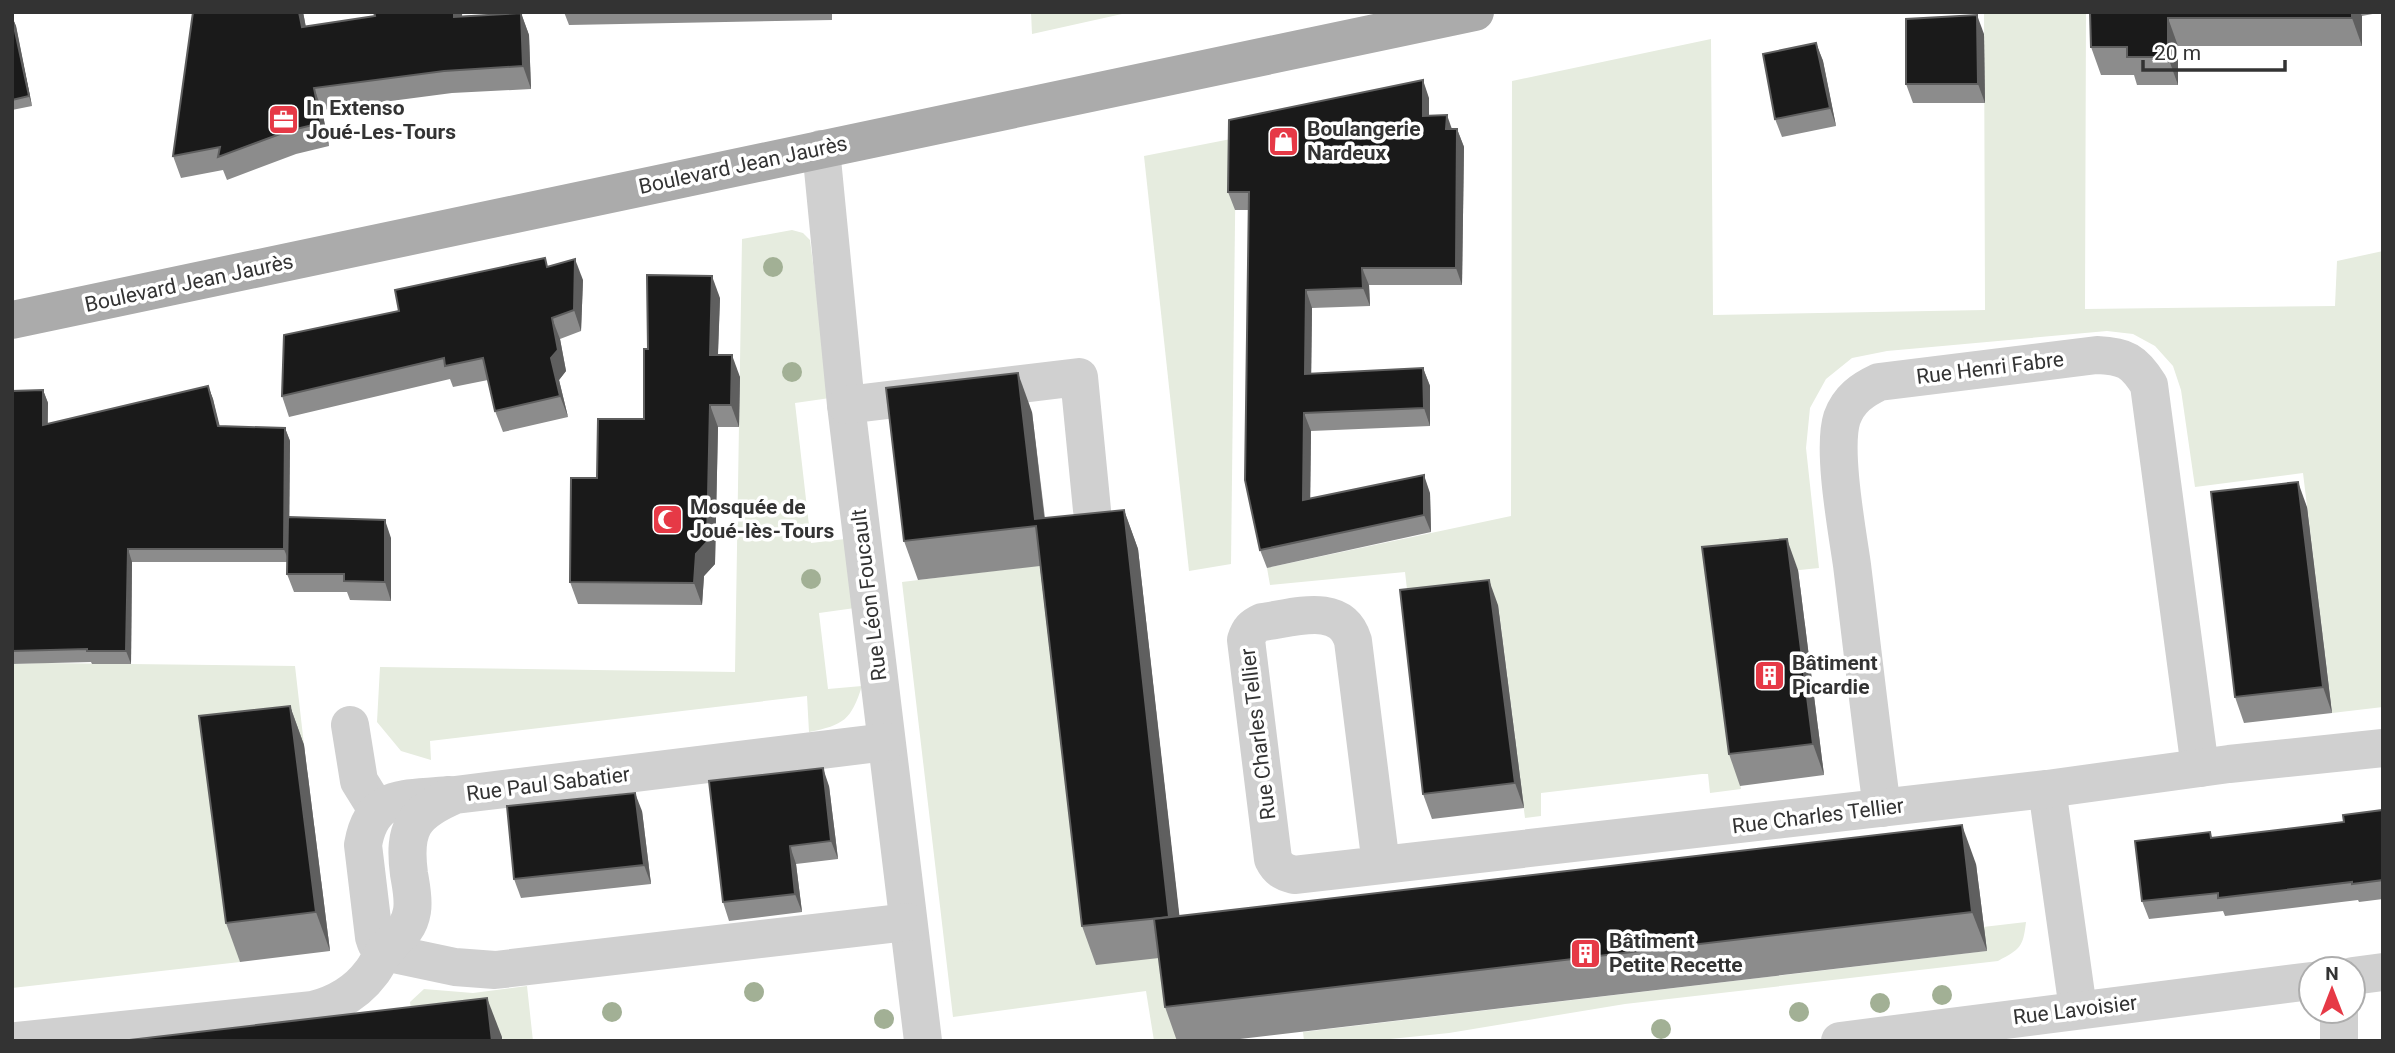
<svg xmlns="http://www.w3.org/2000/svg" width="2395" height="1053" viewBox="0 0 2395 1053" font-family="Roboto,sans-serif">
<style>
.green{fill:#e6ecdf}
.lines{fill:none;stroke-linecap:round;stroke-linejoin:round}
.minor{stroke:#d0d0d0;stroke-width:38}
.major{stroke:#ababab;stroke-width:38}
.tree{fill:#a2b095}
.wall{fill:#8c8c8c}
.shaded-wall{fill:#5f5f5f}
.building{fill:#1a1a1a;stroke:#5f5f5f;stroke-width:2}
.labels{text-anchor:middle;stroke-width:7;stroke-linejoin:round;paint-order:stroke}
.poi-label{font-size:21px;font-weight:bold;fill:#333;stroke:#fff;text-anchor:start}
.street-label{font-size:21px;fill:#333;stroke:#fff}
</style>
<rect width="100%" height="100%" fill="#fff"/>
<g class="green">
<path d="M1031,12H1131L1032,34Z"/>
<path d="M1984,12H2086L2085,309L2335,306L2337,261L2383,251V707L2332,713L2303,473L2195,487L2181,390L2173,366L2155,346L2133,334L2107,331L1887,351L1852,358L1826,379L1810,408L1806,448L1819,568L1714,579L1741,789L1710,793L1708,774H1702L1541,793V816L1525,818L1498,605L1410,615L1405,572L1270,585L1267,568L1511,516L1512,81L1711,39L1713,315L1985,310Z"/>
<path d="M1236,138L1231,564L1189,571L1144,156Z"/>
<path d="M792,230L803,233L810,240L830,398L795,403L811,543L845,539L855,608L819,613L828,689L862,686C851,720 844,725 809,732L807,696L430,741L431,760L401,751L377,722L380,667L735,672L742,239Z"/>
<path d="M1050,564L1168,957L1179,1041H1154L1146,991L953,1017L902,582Z"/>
<path d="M44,663L295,666L304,745L213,755L240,962L12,988V664Z"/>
<path d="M2026,922C2023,948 2020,949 1998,961L1625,1004L1449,1033L1371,1041H1304L1303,1032L1986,951L1983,927Z"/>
<path d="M527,986L533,1041H415L410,1002L424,989L473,993Z"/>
</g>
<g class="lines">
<g class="minor">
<path d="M821,149L846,405L923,1041"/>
<path d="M846,405L1079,377L1092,510"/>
<path d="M350,725L359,781L377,810"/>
<path d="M2047,789L2078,1009"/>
<path d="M449,795C405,800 372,792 363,845L374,937L376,943L384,952L455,967L495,970L908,922"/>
<path d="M1882,808C1871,727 1862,646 1852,565C1847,530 1832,449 1842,418C1849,399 1862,390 1879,382L2097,355C2125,356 2134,361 2149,385L2200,768"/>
<path d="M1381,865L1353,641C1341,601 1294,618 1262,622C1253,626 1249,630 1246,640L1273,859C1278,869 1283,872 1294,875L2047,789L2229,764L2383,748"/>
<path d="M2353,976L2383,972"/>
<path d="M2339,1011V1041"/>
<path d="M17,1041L313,1010C336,1004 357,992 371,973C377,966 380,957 385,950C397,937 409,930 412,911C414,899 411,886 409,874C403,828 413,813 455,795L886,742"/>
<path d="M1840,1041L2311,981"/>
</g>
<path class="major" d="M12,320L1475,12"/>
</g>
<g class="tree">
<circle cx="773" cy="267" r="10"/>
<circle cx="792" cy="372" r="10"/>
<circle cx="811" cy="579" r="10"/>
<circle cx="754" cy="992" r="10"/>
<circle cx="1942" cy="995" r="10"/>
<circle cx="1880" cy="1003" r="10"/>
<circle cx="612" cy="1012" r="10"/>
<circle cx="1799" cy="1012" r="10"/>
<circle cx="884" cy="1019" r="10"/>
<circle cx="1661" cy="1029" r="10"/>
</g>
<g class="wall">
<path d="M193,12H303L306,27L462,12V16L521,13L529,35L531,89L452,93L322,110L329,146L296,154L227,180L223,170L181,178L173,156Z"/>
<path d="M564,12H832V20L569,25Z"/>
<path d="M2090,12H2383L2362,16V46H2178V85H2137L2134,75H2101L2091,47Z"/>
<path d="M12,17L16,26L32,106L12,110Z"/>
<path d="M1984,34L1985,103H1913L1906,84Z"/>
<path d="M1816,43L1823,61L1836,126L1782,137L1775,119Z"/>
<path d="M1429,98V115L1452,129H1457L1464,147L1462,285H1369L1370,306L1312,308L1311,374L1423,368L1430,386V426L1311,431L1310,499L1430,493L1431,532L1267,568L1260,550L1249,210H1235L1228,192Z"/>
<path d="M548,267L583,280L581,331L560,339L566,371L559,380L568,417L503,432L495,411L488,380L453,387L450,379L289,417L282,396L399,311Z"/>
<path d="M720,298L718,355L740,377L739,427H718L715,564L704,576L702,605L578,604L570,582L597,478L644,419L648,349Z"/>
<path d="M208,386L213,399L219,426L285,428L290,441L289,517L391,538V601L350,600L347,592H294L287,574V562H132L131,664H92L91,662L12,664V391L43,390L48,403V424Z"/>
<path d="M1032,412L1045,518L1124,510L1138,549L1179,916L1976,864L1987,951L1223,1041H1177L1165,1007L1159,958L1096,965L1082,926L1040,566L918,580L904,541Z"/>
<path d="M2307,507L2332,713L2244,723L2235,697Z"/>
<path d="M1798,570L1824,775L1740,786L1729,754Z"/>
<path d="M1498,605L1524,808L1432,819L1423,794Z"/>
<path d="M290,706L304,745L330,951L240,962L226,923Z"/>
<path d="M829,786L838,859L796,864L802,912L729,921L723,902Z"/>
<path d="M2383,810V899L2359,902L2358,900L2225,916L2223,911L2149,919L2142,901L2344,822Z"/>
<path d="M642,811L651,884L521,898L514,879Z"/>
</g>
<g class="shaded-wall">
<path d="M299,12H303L310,50L302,27Z"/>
<path d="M454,12H462L463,39L454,17Z"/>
<path d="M2352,12H2360L2362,16V46L2352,18Z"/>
<path d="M521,13L529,35L531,89L523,66Z"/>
<path d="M1977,15L1984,34L1985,103L1978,84Z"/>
<path d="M12,17L16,26L32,106L29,96Z"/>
<path d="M2168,18L2178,46V85L2168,57Z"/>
<path d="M1816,43L1823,61L1836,126L1830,108Z"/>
<path d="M1423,80L1429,98V133L1423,116Z"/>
<path d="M314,88L322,110L329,146L321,123Z"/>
<path d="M1447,115L1453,132L1446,129Z"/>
<path d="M1457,129L1464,147L1462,285L1456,268Z"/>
<path d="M575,259L583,280L581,331L574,310Z"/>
<path d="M1362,268L1369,285L1370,306L1363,288Z"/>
<path d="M712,276L720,298L717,377L710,355Z"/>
<path d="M1306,290L1312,308L1311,392L1305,374Z"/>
<path d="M552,318L560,339L566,371L559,380L568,417L560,396L551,358Z"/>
<path d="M732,355L740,377L739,427L731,405Z"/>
<path d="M1423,368L1430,386V426L1424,408Z"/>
<path d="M1018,373L1032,412L1049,558L1035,519Z"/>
<path d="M208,386L213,399L223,439L218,426Z"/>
<path d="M43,390L48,403L47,438L43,425Z"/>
<path d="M710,405L718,427L715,564L704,576L702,605L694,583L696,554Z"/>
<path d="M1304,413L1311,431L1310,518L1303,500Z"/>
<path d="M285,428L290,441L289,562L284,549Z"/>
<path d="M1424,475L1430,493L1431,532L1424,515Z"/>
<path d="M2298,482L2307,507L2332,713L2323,687Z"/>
<path d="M1124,510L1138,549L1184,956L1169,917Z"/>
<path d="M385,520L391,538V601L385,582Z"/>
<path d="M1787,539L1798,570L1824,775L1813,744Z"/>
<path d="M128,549L132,562L131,664L126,651Z"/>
<path d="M1489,580L1498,605L1524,808L1515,783Z"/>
<path d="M290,706L304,745L330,951L316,912Z"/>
<path d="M823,768L829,786L838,859L831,841Z"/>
<path d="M635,793L642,811L651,884L644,865Z"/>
<path d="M1962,825L1976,864L1987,951L1972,912Z"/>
<path d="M790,846L796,864L802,912L795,894Z"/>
<path d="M487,998L502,1037V1041H492Z"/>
</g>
<g class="building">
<path d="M193,12H299L302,27L375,16L374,12H454V17L521,13L523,66L444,71L314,88L321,123L288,131L218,157L220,147L173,156Z"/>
<path d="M2090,12H2352V18H2168V57H2127V47H2091Z"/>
<path d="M1977,15L1978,84H1906V19Z"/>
<path d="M12,17L29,96L12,100Z"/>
<path d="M1816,43L1830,108L1775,119L1763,54Z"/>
<path d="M1423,80V116L1447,115L1446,129H1457L1456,268H1362L1363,288L1306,290L1305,374L1423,368L1424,408L1304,413L1303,500L1424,475V515L1260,550L1245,480L1249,192H1228L1229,120Z"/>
<path d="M545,258L547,267L575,259L574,310L552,318L558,350L551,358L560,396L495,411L483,358L445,366L444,358L282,396L284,335L399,311L395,290Z"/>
<path d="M647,275L712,276L710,355H732L731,405H710L707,542L696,554L694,583L570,582L571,478H597L598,419H644V349H648Z"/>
<path d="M1018,373L1035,519L1124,510L1169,917L1082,926L1036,526L904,541L886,388Z"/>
<path d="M208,386L218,426L285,428L284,549H128L126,651H87V649L12,651V391L43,390V425Z"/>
<path d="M2298,482L2323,687L2235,697L2211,492Z"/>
<path d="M288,517L385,520V582L344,581V574H287Z"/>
<path d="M1787,539L1813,744L1729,754L1702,547Z"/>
<path d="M1489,580L1515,783L1423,794L1400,590Z"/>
<path d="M290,706L316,912L226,923L199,716Z"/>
<path d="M823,768L831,841L790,846L795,894L723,902L709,781Z"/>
<path d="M635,793L644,865L514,879L507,806Z"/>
<path d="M2383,810V880L2352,884V882L2218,898V893L2142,901L2135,841L2210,832L2211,838L2344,822L2343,815Z"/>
<path d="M1962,825L1972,912L1165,1007L1154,919Z"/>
<path d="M487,998L492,1041H121Z"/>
</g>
<defs>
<symbol id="office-square" viewBox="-11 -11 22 22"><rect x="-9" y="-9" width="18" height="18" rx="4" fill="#e63946" stroke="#fff"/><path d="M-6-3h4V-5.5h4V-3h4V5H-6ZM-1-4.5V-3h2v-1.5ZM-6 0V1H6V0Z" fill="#fff"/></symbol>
<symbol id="shop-square" viewBox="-11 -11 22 22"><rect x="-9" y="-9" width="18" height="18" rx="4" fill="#e63946" stroke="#fff"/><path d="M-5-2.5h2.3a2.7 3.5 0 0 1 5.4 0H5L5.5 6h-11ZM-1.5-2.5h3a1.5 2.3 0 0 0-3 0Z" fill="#fff"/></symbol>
<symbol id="mosque-square" viewBox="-11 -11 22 22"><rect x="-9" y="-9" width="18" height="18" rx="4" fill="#e63946" stroke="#fff"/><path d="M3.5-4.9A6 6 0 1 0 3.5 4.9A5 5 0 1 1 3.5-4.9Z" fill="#fff"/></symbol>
<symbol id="building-square" viewBox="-11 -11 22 22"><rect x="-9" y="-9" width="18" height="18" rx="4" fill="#e63946" stroke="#fff"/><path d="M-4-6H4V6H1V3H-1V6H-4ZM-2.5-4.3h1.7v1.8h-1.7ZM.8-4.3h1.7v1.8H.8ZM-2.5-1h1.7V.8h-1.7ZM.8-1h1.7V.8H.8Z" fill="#fff"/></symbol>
</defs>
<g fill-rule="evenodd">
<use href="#office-square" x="266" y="102" width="35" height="35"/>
<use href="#shop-square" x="1266" y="124" width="35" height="35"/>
<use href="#mosque-square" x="650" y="502" width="35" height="35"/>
<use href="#building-square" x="1752" y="658" width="35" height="35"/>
<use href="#building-square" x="1568" y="936" width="35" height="35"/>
</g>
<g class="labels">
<g class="poi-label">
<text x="306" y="115">In Extenso<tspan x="306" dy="24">Joué-Les-Tours</tspan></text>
<text x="1307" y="136">Boulangerie<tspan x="1307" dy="24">Nardeux</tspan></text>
<text x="690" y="514">Mosquée de<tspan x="690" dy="24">Joué-lès-Tours</tspan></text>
<text x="1792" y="670">Bâtiment<tspan x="1792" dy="24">Picardie</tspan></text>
<text x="1609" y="948">Bâtiment<tspan x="1609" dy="24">Petite Recette</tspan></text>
</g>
<g class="street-label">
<text transform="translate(743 165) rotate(-12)" y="7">Boulevard Jean Jaurès</text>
<text transform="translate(189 283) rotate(-12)" y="7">Boulevard Jean Jaurès</text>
<text transform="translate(1990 368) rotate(-7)" y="7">Rue Henri Fabre</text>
<text transform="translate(869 595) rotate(-97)" y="7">Rue Léon Foucault</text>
<text transform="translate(1258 734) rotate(-97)" y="7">Rue Charles Tellier</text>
<text transform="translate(548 784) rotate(-7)" y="7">Rue Paul Sabatier</text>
<text transform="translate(1818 816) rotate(-7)" y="7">Rue Charles Tellier</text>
<text transform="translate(2075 1010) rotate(-7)" y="7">Rue Lavoisier</text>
</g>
</g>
<rect width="2395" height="1053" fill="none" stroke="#333333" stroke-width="28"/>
<g transform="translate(2332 990)"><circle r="33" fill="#ffffff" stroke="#adadad" stroke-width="2"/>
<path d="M0-5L12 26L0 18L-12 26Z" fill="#e63946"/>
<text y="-10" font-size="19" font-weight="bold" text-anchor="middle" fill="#333333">N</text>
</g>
<path d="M2143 60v10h142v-10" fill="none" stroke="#333333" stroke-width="3.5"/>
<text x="2154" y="60" font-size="21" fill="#333333" stroke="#ffffff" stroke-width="5" paint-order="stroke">20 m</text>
</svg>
